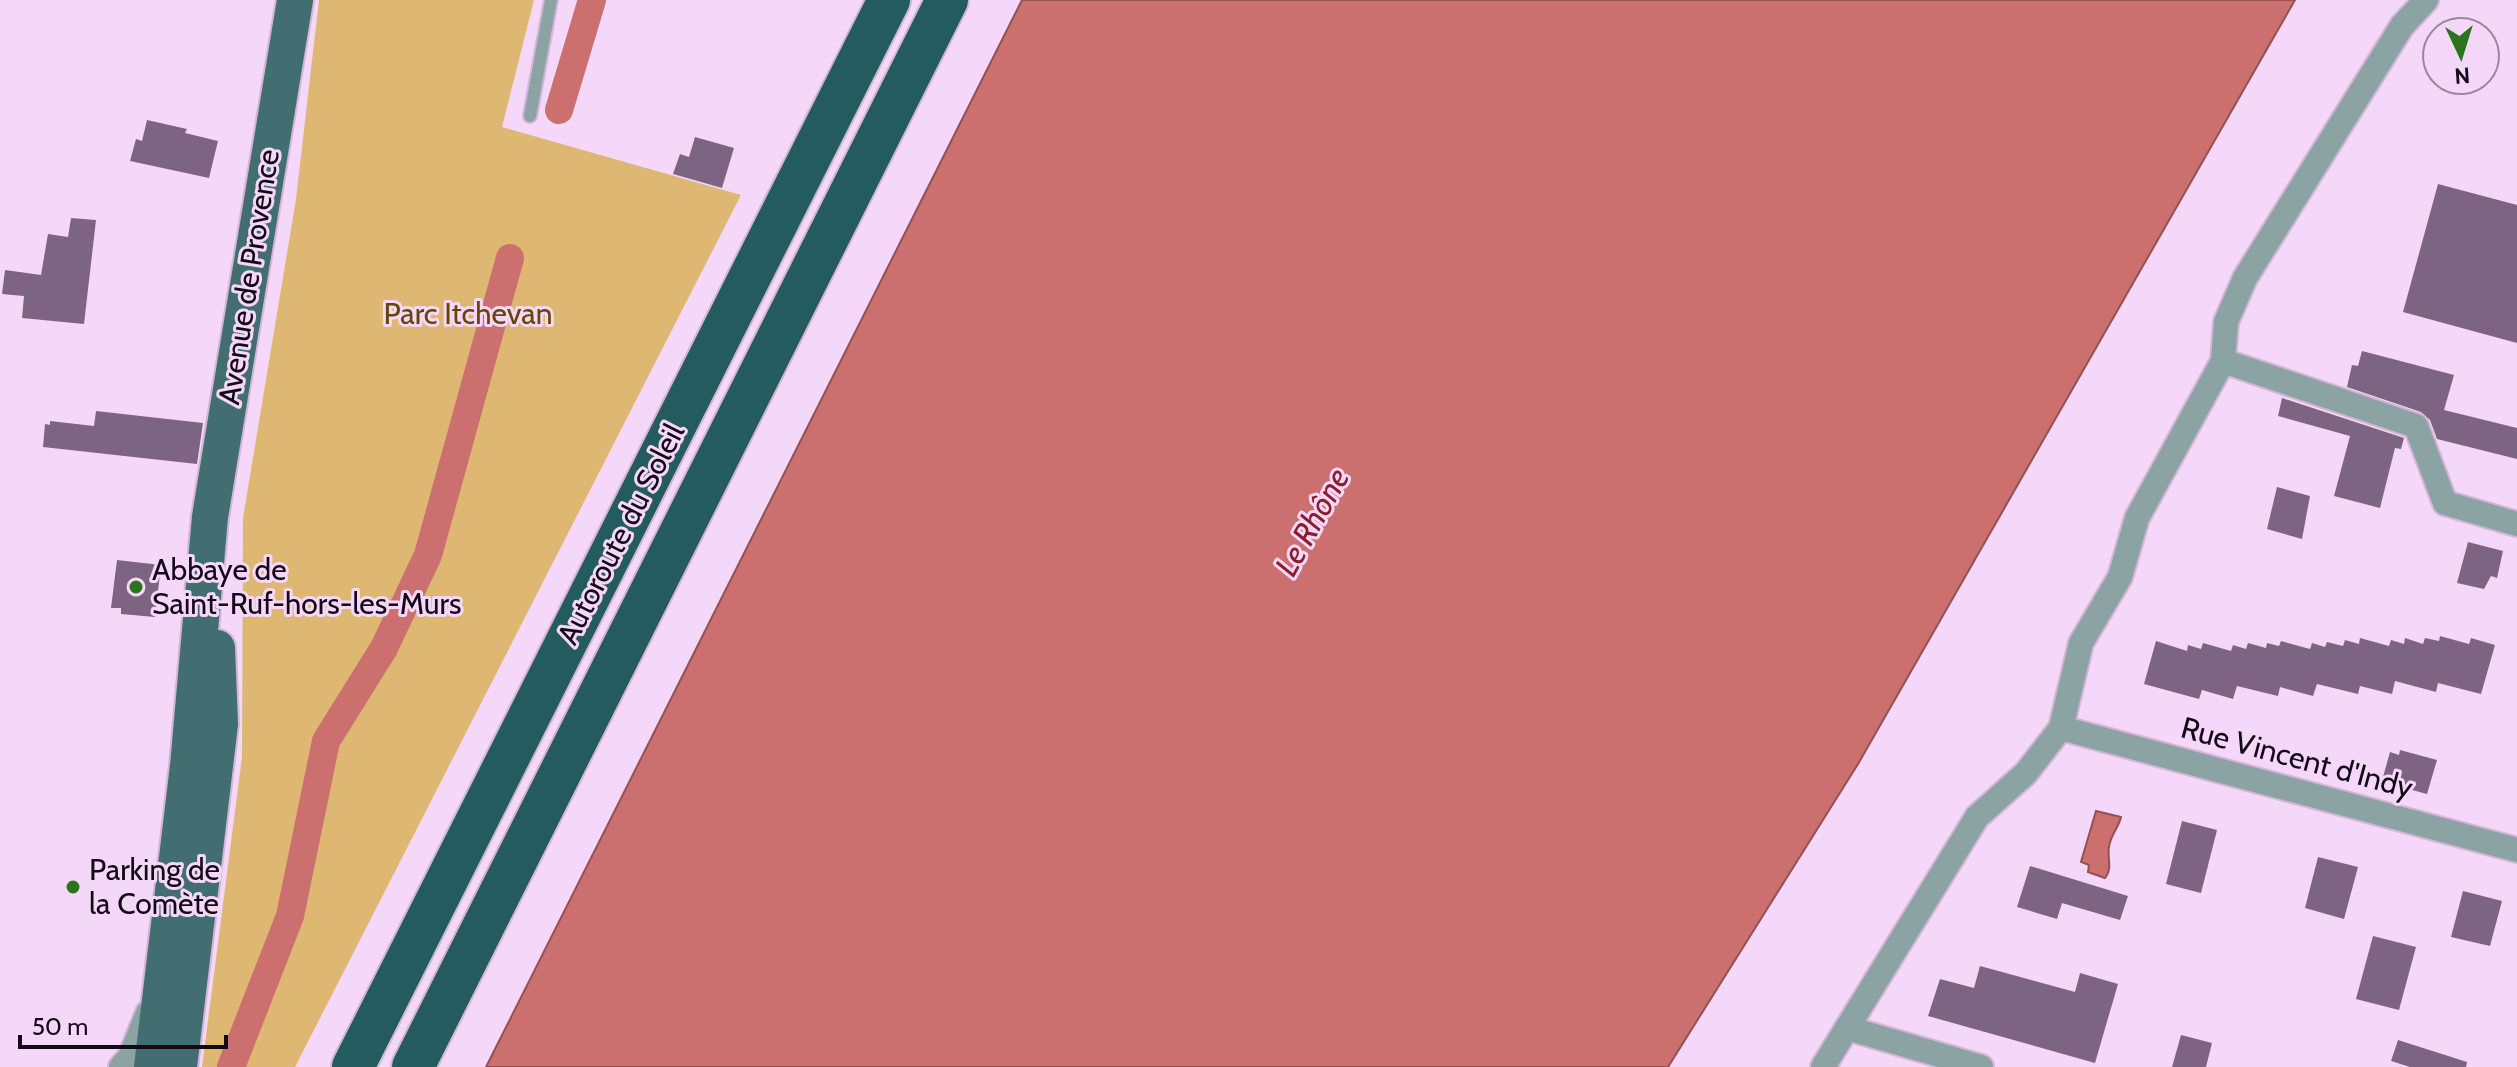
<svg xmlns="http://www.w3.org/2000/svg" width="2517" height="1067" viewBox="0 0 2517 1067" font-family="Cabin,sans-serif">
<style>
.green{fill:#deb772}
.water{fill:#cb6f6f;stroke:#945154;stroke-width:2}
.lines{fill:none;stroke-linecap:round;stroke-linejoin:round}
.canal{stroke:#cb6f6f;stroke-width:28}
.building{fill:#7e6483}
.lane-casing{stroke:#d1b6d6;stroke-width:16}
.street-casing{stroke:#d1b6d6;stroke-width:28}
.primary-casing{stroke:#d1b6d6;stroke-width:40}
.highway-casing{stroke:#d1b6d6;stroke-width:46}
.lane{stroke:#8ca3a4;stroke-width:12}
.street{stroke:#8ca3a4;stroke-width:24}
.primary{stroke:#426e71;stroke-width:36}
.highway{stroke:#245b5e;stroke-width:42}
.poi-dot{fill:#2a751b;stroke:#f5d7fa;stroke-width:3}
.labels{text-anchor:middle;stroke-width:6;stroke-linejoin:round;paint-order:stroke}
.street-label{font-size:30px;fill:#140a16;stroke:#f5d7fa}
.park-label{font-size:30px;fill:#644600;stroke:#f5d7fa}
.poi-label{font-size:30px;fill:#140a16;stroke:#f5d7fa;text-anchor:start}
.water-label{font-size:32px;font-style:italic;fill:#8c1c28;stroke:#f5d7fa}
</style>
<rect width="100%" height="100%" fill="#f5d7fa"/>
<path class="green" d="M319,0H534L502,127L741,195L295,1067H202L242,757L243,518L296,199Z"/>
<g class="water">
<path d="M1022,0H2295L1858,764L1668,1067H486Z"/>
<path d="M2096,811L2121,817C2119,827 2110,836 2109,847C2107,859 2113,869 2105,878L2088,872L2089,865L2081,862Z"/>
</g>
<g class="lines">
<g class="canal">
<path d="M559,110L592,0"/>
<path d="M231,1067L290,916L326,741L384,648L428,555L510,258"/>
</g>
</g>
<g class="building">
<path d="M147,120L187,129L185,133L218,141L209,178L130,161L136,139L142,141Z"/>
<path d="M695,137L734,148L722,188L673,174L680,154L689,157Z"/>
<path d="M2438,184L2517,205V343L2403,312Z"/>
<path d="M71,218L96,220L84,324L22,318L24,296L2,294L5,270L41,275L48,234L68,237Z"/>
<path d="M2362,351L2454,375L2444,410L2517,428V459L2437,439L2430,420L2421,412L2347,387L2352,365L2358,366Z"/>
<path d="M2282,398L2404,438L2401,449L2395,448L2380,508L2334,496L2350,436L2278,416Z"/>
<path d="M96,411L203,423L197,464L43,447L45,424L50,425V421L94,426Z"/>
<path d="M2277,487L2310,496L2302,539L2267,529Z"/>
<path d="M2468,542L2503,551L2497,578L2491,576L2484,589L2457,583Z"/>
<path d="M117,560L161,565L155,617L121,614V608H111Z"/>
<path d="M2440,636L2469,644L2471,638L2495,645L2481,694L2438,683L2436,692L2395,681L2392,694L2360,686L2358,694L2317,684L2313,696L2280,687L2278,696L2237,686L2233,699L2202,690L2199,699L2144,684L2156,641L2187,651L2188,645L2201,649L2203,643L2231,651L2233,645L2246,649L2248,643L2266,648L2267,643L2279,646L2281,641L2310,649L2312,643L2325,647L2327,642L2343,646L2345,640L2359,644L2360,638L2389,646L2391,640L2404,644L2405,638L2423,644L2425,638L2439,641Z"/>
<path d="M2400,750L2437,760L2427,794L2390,784L2392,779L2383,777L2390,752L2399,755Z"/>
<path d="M2182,821L2217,830L2201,893L2166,884Z"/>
<path d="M2318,857L2358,867L2344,919L2305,908Z"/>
<path d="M2030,866L2128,896L2120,920L2062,903L2057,919L2017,907Z"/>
<path d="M2463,891L2502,901L2490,946L2451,937Z"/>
<path d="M2373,936L2416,947L2399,1010L2356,999Z"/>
<path d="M1980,966L2075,992L2080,973L2118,984L2095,1063L1928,1016L1940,979L1974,988Z"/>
<path d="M2181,1035L2212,1043L2206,1067H2172Z"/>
<path d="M2398,1040L2467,1062L2466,1067H2410L2391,1061Z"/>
</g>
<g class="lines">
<defs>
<path id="lane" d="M530,116L551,0"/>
<g id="street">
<path d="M2223,361L2416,426L2445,503L2517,524"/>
<path d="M2061,728L2517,850"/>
<path d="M1847,1028L1981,1067"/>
<path d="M121,1067L130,1057L148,1013"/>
<path d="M1823,1067L1977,817L2026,773L2061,728L2081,643L2120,577L2137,518L2223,361L2226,322L2245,278L2402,26L2426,0"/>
</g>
<g id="primary">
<path d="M152,1067L188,766L210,517L295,0"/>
<path d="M179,1067L220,724L217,648"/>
</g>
<g id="highway">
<path d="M353,1067L889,0"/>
<path d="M413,1067L947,0"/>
</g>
</defs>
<use href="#lane" class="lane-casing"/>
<use href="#street" class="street-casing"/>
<use href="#primary" class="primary-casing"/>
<use href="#highway" class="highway-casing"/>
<use href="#lane" class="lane"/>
<use href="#street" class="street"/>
<use href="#primary" class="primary"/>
<use href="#highway" class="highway"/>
</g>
<g class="poi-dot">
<circle cx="136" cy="587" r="8"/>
<circle cx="73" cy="887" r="8"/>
</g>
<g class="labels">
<g class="street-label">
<text transform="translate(249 277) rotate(-81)" y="10">Avenue de Provence</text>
<text transform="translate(621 534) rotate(-63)" y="10">Autoroute du Soleil</text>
<text transform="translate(2297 758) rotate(15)" y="10">Rue Vincent d'Indy</text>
</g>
<g class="park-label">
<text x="468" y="324">Parc Itchevan</text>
</g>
<g class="poi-label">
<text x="152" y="580">Abbaye de<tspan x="152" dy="34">Saint-Ruf-hors-les-Murs</tspan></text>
<text x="89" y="880">Parking de<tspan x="89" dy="34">la Comète</tspan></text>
</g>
<g class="water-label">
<text transform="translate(1312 522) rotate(-61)" y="11">Le Rhône</text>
</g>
</g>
<g transform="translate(2461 56) rotate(176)"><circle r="38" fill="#f5d7fa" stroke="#9b859f" stroke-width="2"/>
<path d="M0-6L14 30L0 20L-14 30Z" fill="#2a751b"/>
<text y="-12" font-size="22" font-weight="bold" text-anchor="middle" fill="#140a16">N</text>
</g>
<path d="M20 1035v12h206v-12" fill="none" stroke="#140a16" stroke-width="4"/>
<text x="32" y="1035" font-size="24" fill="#140a16" stroke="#f5d7fa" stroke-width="6" paint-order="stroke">50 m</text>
</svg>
